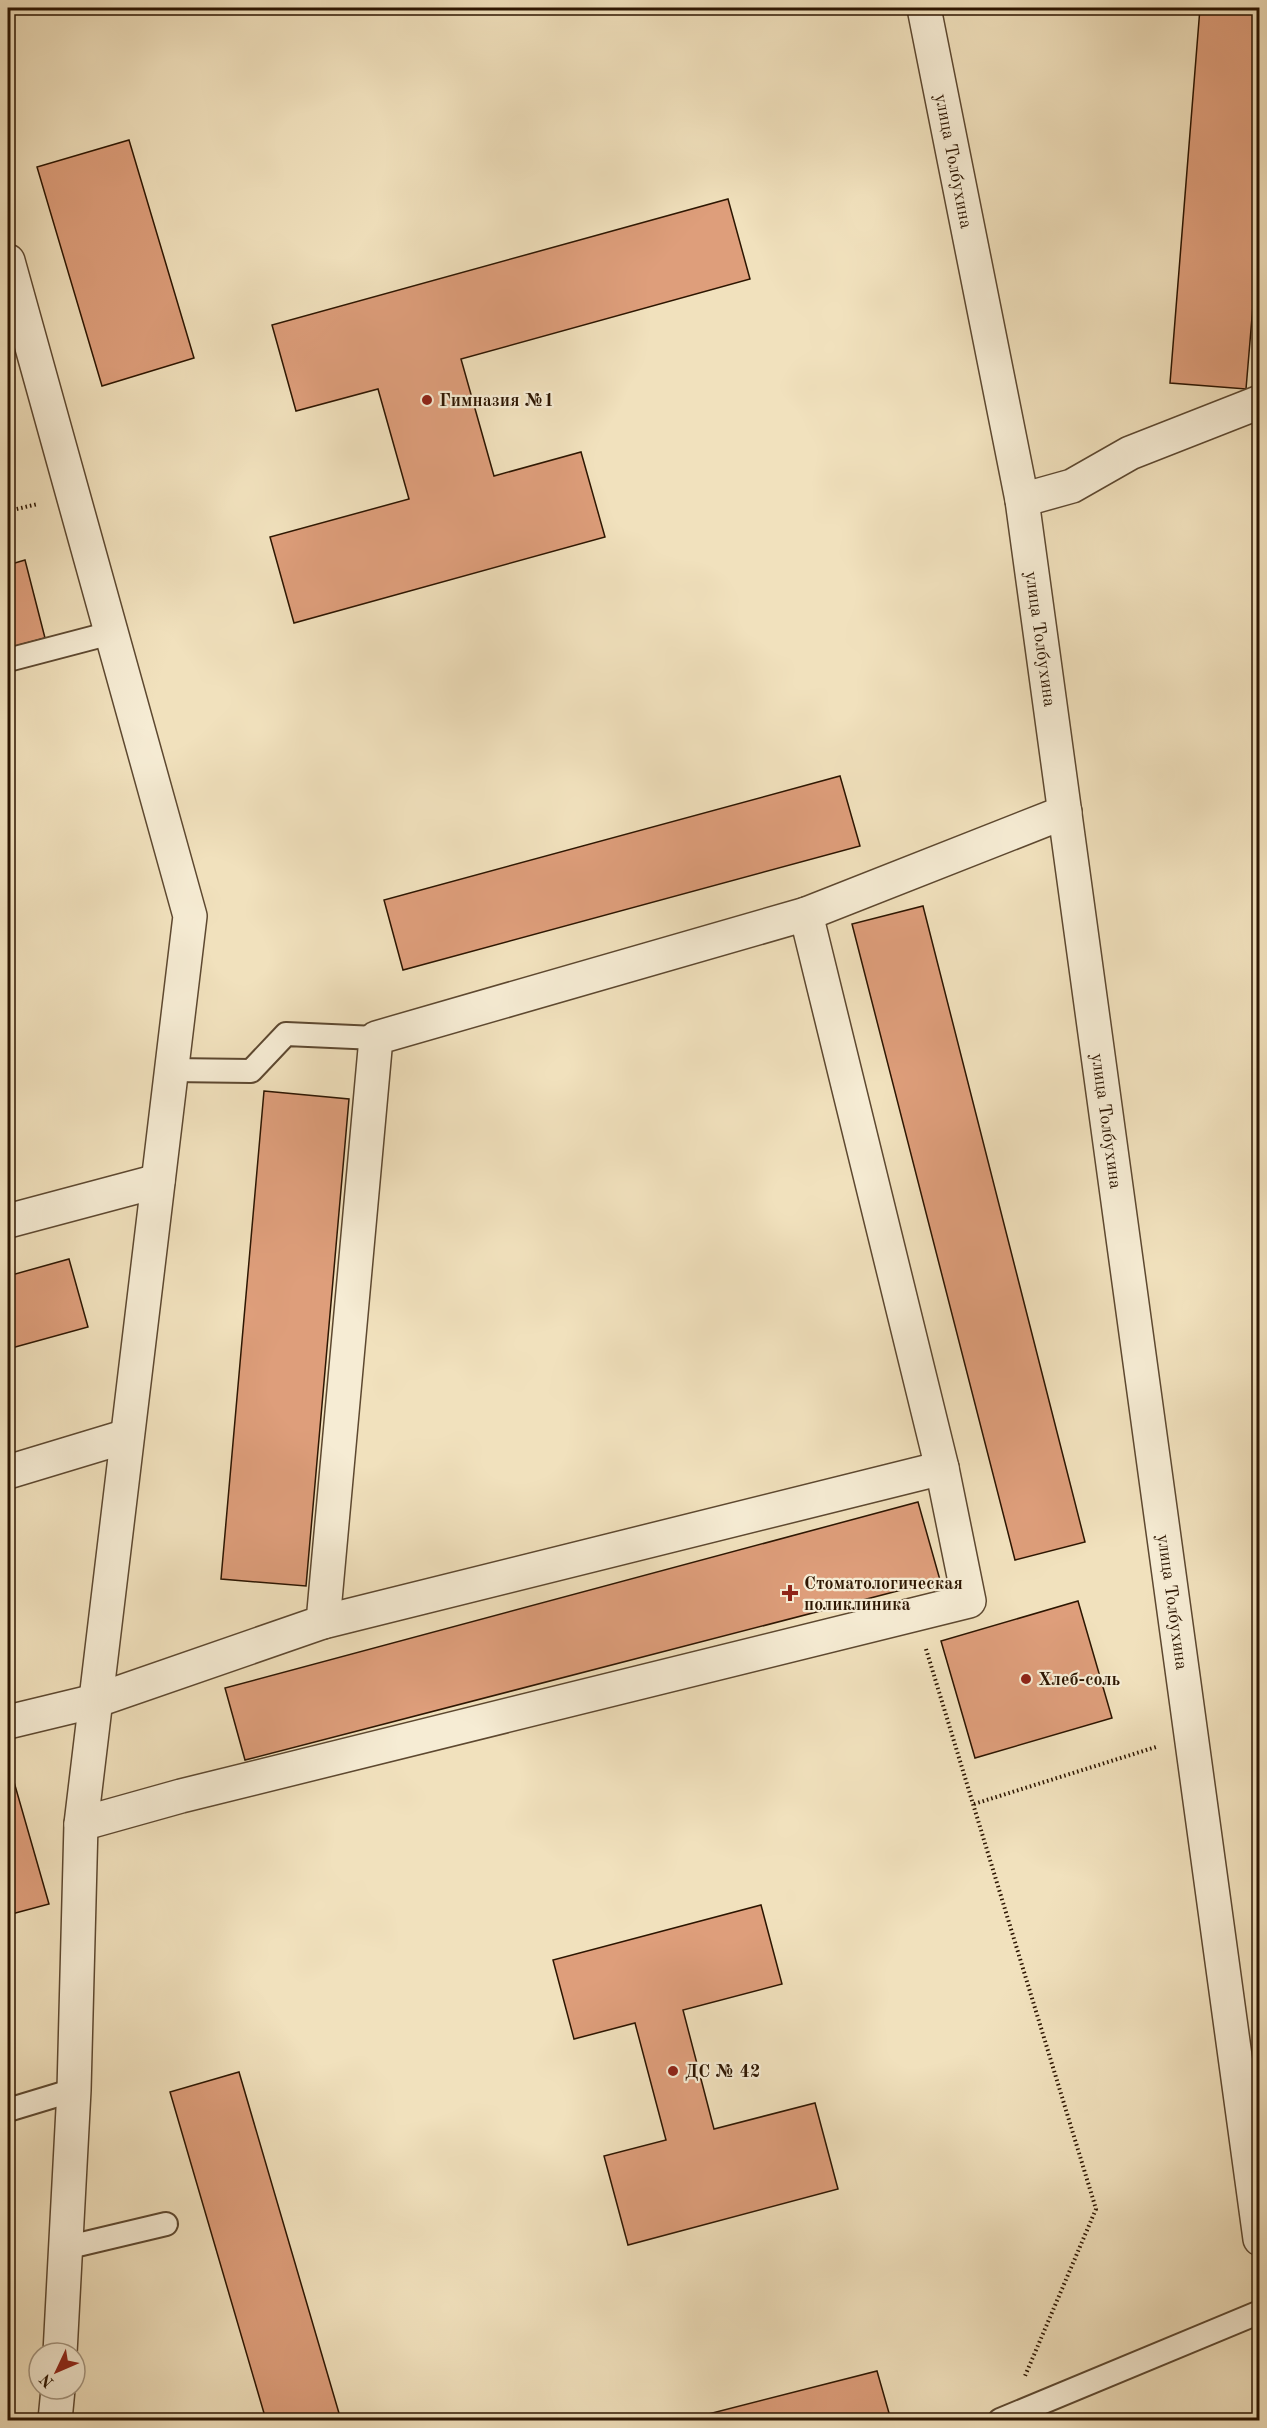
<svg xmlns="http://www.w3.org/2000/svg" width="1267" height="2428" viewBox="0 0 1267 2428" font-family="'Old Standard TT',serif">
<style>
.building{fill:#de9e7b;stroke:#2c1501;stroke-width:1.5}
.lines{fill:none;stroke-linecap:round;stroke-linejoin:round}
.service-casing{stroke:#5d4830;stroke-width:26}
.minor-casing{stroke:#5d4830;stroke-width:36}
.tertiary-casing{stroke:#5d4830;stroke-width:36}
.path{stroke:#2c1501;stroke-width:4;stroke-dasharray:1.5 3;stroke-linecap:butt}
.service{stroke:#f6ecd4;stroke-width:22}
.minor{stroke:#f6ecd4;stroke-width:33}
.tertiary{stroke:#f6ecd4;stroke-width:33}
.poi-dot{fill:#8f2418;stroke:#f6ecd4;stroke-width:2}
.labels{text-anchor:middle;stroke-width:4.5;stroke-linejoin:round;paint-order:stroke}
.street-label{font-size:18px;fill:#2c1501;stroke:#f6ecd4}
.poi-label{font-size:18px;font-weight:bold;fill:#2c1501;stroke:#f6ecd4;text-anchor:start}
</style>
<rect width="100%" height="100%" fill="#f1e1bd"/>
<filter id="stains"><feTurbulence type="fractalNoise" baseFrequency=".00333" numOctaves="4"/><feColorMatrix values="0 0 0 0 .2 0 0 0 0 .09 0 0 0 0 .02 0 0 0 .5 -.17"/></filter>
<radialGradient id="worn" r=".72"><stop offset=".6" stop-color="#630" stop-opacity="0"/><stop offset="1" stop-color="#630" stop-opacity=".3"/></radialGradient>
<g class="building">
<path d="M1200,8H1260V222L1246,389L1170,383Z"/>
<path d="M129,140L194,358L102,386L37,167Z"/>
<path d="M728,199L750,279L461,359L494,476L581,452L605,537L294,623L270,537L409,499L378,389L296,411L272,325Z"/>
<path d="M25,560L45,638L8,648V565Z"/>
<path d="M840,776L860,846L403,970L384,900Z"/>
<path d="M923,906L1085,1542L1015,1560L852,924Z"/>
<path d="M264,1091L349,1099L306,1586L221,1579Z"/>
<path d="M69,1259L88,1327L8,1349V1276Z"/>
<path d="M918,1502L940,1580L245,1760L225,1688Z"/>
<path d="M1078,1601L1112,1718L975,1758L941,1641Z"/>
<path d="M8,1761L49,1904L8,1915Z"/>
<path d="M761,1905L782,1984L683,2010L714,2129L815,2103L838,2189L628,2245L604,2156L666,2140L635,2023L574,2039L553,1960Z"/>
<path d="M239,2072L341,2420H266L170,2092Z"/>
<path d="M877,2371L891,2420H685Z"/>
</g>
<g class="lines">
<defs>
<g id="service">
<path d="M8,660L111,633"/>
<path d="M171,1070L251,1071L286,1034L376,1038"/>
<path d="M8,2110L74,2090"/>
<path d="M65,2248L166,2224"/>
<path d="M1000,2420L1260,2312"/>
</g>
<g id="minor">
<path d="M1022,500L1072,486L1130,453L1260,402"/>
<path d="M8,1221L158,1181"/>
<path d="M8,1472L127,1436"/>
<path d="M323,1622L942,1468"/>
<path d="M8,1722L95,1701L323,1622L376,1038L806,914L1065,812"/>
<path d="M81,1824L181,1796L969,1601L942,1468L806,914"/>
</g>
<g id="tertiary">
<path d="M924,8L1022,500L1260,2239"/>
<path d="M8,261L190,916L81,1824L74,2090L60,2353"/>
<path d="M55,2420L58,2389"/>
</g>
</defs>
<use href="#service" class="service-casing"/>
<use href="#minor" class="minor-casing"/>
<use href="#tertiary" class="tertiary-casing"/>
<g class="path">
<path d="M8,511L38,504"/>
<path d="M926,1649L1096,2209L1025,2376"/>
<path d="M974,1804L1156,1747"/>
</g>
<use href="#service" class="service"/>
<use href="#minor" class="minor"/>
<use href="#tertiary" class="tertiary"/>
</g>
<g class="poi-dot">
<circle cx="427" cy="400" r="6"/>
<path d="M787 1584h6v6h6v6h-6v6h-6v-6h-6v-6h6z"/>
<circle cx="1026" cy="1679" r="6"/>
<circle cx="673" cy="2071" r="6"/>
</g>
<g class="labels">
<g class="street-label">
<text transform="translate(954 161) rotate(79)" y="6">улица Толбухина</text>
<text transform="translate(1041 639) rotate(82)" y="6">улица Толбухина</text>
<text transform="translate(1107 1121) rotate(82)" y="6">улица Толбухина</text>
<text transform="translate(1173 1602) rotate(82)" y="6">улица Толбухина</text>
</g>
<g class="poi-label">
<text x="439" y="406">Гимназия №1</text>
<text x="804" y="1589">Стоматологическая<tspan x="804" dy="21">поликлиника</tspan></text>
<text x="1038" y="1685">Хлеб-соль</text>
<text x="685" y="2077">ДС № 42</text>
</g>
</g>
<rect width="1267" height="2428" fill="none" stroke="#f1e1bd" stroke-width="30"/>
<rect x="9" y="9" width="1249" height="2410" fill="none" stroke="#2c1501" stroke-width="3"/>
<rect x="15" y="15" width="1237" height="2398" fill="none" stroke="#2c1501" stroke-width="1.5"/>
<g transform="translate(57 2371) rotate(226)"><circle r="28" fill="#f6ecd4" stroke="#a59680" stroke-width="1.5"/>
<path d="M0-4.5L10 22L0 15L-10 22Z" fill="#8f2418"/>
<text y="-9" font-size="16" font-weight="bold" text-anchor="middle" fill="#2c1501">N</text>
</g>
<rect width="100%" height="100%" filter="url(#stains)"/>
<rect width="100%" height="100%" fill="url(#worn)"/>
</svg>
